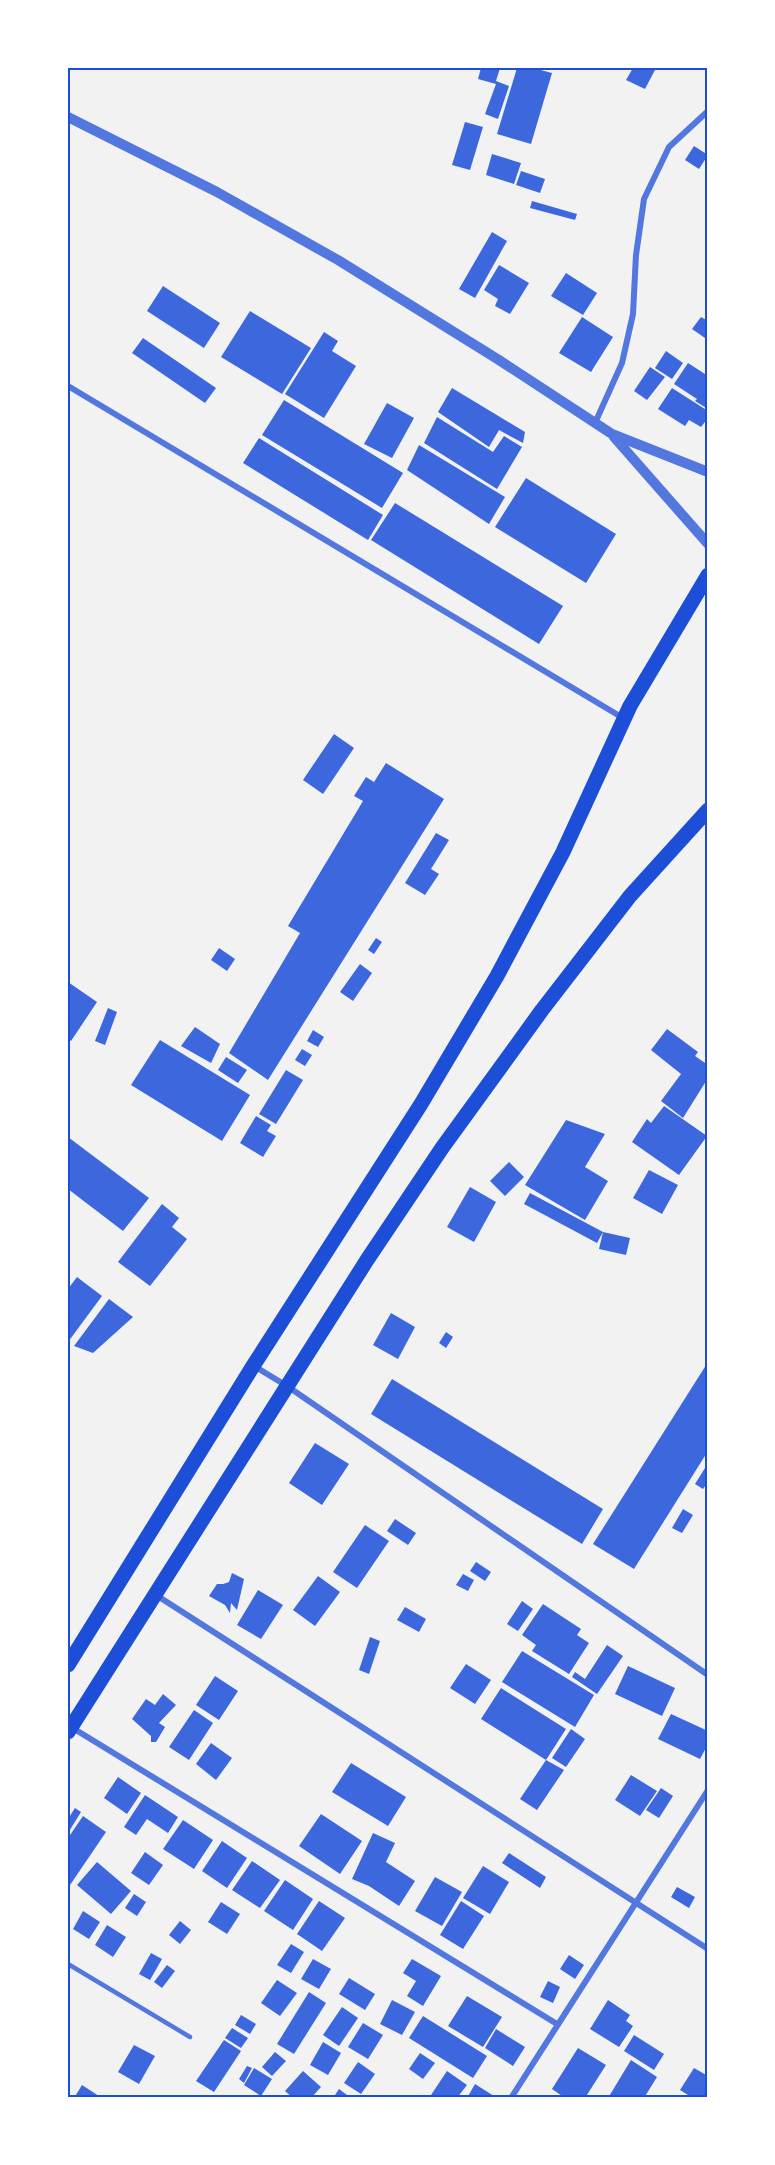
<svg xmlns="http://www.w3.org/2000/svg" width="775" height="2165" viewBox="0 0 775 2165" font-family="'Archivo Narrow',sans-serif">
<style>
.building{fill:#3d67dc}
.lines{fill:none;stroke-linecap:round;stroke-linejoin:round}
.service{stroke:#5277de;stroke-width:4.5}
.minor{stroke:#5277de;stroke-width:6}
.tertiary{stroke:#5277de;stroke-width:10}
.primary{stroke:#1d4ed8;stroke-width:15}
.neatline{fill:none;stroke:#1d4ed8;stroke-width:2}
</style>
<rect width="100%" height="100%" fill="#f2f2f2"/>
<g class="building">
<path d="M481,68H500L496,81L509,86L498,119L485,114L496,84L478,79Z"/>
<path d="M517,68H533L552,73L531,144L497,134Z"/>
<path d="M633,68H656L645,89L626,80Z"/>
<path d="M465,122L483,127L470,170L452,165Z"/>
<path d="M694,146L708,155L699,169L685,160Z"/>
<path d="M492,154L521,163L514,184L486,175Z"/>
<path d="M521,171L545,179L540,193L516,185Z"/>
<path d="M532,201L577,214L575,220L530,208Z"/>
<path d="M492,232L507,241L475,298L459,289Z"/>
<path d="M499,265L529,283L510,314L495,306L498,299L484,290Z"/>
<path d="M566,273L597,293L583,315L551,296Z"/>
<path d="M163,286L220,323L204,348L147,311Z"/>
<path d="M250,311L311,348L282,394L221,357Z"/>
<path d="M582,317L613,337L591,372L559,353Z"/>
<path d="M701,317L708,321V335L705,338L692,329Z"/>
<path d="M324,332L338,341L332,351L356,366L324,418L285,394Z"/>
<path d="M143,338L216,388L205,403L132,353Z"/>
<path d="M666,351L683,363L672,379L655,368Z"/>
<path d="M688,363L708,376V409L695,401L697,399L674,384Z"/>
<path d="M650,367L665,377L647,400L634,391Z"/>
<path d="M452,388L525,432L523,443L499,430L489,447L438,412Z"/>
<path d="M672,388L708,411V418L701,427L689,420L685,426L658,409Z"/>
<path d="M284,400L403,473L382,508L262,435Z"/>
<path d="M387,403L414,418L392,458L364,444Z"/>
<path d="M437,417L493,452L504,436L522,447L497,489L424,443Z"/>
<path d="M259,438L383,515L368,540L243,463Z"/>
<path d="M419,445L505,497L489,524L407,470Z"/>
<path d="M526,478L616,534L586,583L495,527Z"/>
<path d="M395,503L563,606L539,644L371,540Z"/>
<path d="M334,734L354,748L323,794L303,780Z"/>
<path d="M386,763L444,799L268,1080L229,1053L300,933L288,926L363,801L354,796L366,777L374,782Z"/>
<path d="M436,833L449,840L431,869L439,874L425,895L405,883Z"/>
<path d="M376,938L382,942L374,954L368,950Z"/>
<path d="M219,948L235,959L227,971L211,960Z"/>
<path d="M360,964L372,973L353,1001L340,992Z"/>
<path d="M68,982L97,1002L71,1041L68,1039Z"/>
<path d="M108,1008L117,1012L105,1045L95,1041Z"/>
<path d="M195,1027L220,1044L211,1063L181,1046Z"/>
<path d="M667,1029L698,1052L695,1056L708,1065V1078L683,1118L661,1101L681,1074L651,1050Z"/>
<path d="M313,1030L324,1037L318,1047L307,1041Z"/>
<path d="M160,1040L250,1095L222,1141L131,1085Z"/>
<path d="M302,1049L312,1055L305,1066L295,1060Z"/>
<path d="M226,1057L247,1070L238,1083L218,1070Z"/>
<path d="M286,1070L303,1080L276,1124L259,1114Z"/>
<path d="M664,1106L707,1136L679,1175L632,1142L647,1119L651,1123Z"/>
<path d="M256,1116L271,1125L267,1131L276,1136L263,1157L240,1143Z"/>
<path d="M566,1120L605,1134L585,1167L608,1181L585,1220L525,1185Z"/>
<path d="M68,1137L149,1198L123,1231L68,1189Z"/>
<path d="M509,1162L524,1177L505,1196L490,1181Z"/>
<path d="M649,1170L678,1185L662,1214L633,1198Z"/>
<path d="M470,1187L496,1202L474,1242L447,1227Z"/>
<path d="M530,1193L603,1232L630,1238L626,1255L599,1249L603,1232L597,1243L524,1204Z"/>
<path d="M162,1204L179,1218L172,1227L187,1239L150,1286L118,1262Z"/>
<path d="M77,1277L102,1296L68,1342V1289Z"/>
<path d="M109,1299L133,1317L93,1353L74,1346Z"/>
<path d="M391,1313L415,1327L398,1359L373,1345Z"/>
<path d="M446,1332L453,1337L446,1348L439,1343Z"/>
<path d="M708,1362V1451L634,1569L593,1544Z"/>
<path d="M392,1379L603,1509L582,1544L371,1414Z"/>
<path d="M315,1443L349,1464L322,1505L289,1483Z"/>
<path d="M705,1468L708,1470V1482L703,1489L695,1484Z"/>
<path d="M683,1509L693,1515L682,1533L672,1528Z"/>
<path d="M395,1519L416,1533L408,1545L387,1531Z"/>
<path d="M365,1525L389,1541L357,1588L333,1572Z"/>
<path d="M476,1562L491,1572L485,1581L470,1571Z"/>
<path d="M232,1573L244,1579L237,1610L231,1603L230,1613L225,1605L209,1596L217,1584H223L229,1582Z"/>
<path d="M463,1574L474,1580L468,1591L456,1585Z"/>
<path d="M318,1576L340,1592L315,1626L293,1610Z"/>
<path d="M258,1590L283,1605L261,1639L237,1625Z"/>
<path d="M522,1601L533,1609L518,1631L507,1624Z"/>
<path d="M543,1604L581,1629L577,1635L589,1643L569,1674L532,1651L536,1645L522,1635Z"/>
<path d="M405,1607L426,1619L419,1632L397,1620Z"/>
<path d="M370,1637L380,1641L369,1674L359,1670Z"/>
<path d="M607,1645L623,1656L597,1694L572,1677L575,1672L585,1679Z"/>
<path d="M522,1651L594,1695L575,1727L502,1682Z"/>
<path d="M466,1664L491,1680L475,1704L450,1688Z"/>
<path d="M628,1666L675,1688L662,1716L615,1694Z"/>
<path d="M215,1676L238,1691L219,1720L196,1705Z"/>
<path d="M501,1688L566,1729L546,1760L564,1770L537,1810L520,1799L546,1760L481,1719Z"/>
<path d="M163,1694L176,1705L159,1723L165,1727L156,1742H151V1736L132,1719L146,1699L155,1705Z"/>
<path d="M194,1710L213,1723L189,1760L169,1747Z"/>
<path d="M671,1714L708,1731V1744L700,1759L658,1739Z"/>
<path d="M571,1729L585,1739L566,1767L552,1758Z"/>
<path d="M211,1743L232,1758L216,1780L196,1764Z"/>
<path d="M351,1763L406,1797L388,1826L332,1792Z"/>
<path d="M631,1775L657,1791L640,1816L615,1800Z"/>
<path d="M118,1777L141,1793L127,1814L104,1798Z"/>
<path d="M661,1788L673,1796L659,1818L646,1810Z"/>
<path d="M145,1795L178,1817L168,1833L147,1819L136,1835L124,1827Z"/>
<path d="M75,1808L81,1812L68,1833V1819Z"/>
<path d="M321,1814L362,1841L340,1874L299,1846Z"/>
<path d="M83,1816L106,1832L68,1888V1838Z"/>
<path d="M183,1820L213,1840L194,1869L163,1849Z"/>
<path d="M373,1833L395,1843L386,1862L415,1881L399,1906L369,1886L352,1879Z"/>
<path d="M222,1841L247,1858L227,1888L202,1871Z"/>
<path d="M145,1852L163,1865L149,1885L131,1873Z"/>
<path d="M509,1853L546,1877L540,1888L502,1863Z"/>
<path d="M252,1861L280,1880L260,1908L232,1890Z"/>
<path d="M97,1862L131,1891L111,1914L77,1885Z"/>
<path d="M483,1866L509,1882L490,1914L463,1898Z"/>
<path d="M435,1877L462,1892L442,1926L415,1911Z"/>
<path d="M285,1880L313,1899L293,1930L264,1911Z"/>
<path d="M677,1887L695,1897L689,1908L671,1897Z"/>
<path d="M134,1894L146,1902L137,1916L125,1908Z"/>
<path d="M319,1901L345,1918L322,1951L297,1934Z"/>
<path d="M461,1901L484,1916L463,1949L440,1935Z"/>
<path d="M221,1902L240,1914L227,1934L208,1922Z"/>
<path d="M83,1911L100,1922L89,1939L73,1929Z"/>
<path d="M180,1921L191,1930L180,1944L169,1935Z"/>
<path d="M107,1925L126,1937L113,1957L95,1945Z"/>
<path d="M291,1944L304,1952L291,1973L277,1965Z"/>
<path d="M151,1953L162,1959L150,1980L139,1974Z"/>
<path d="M569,1955L584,1965L575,1979L560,1969Z"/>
<path d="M313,1959L331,1969L319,1989L301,1979Z"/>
<path d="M412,1959L441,1976L423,2006L407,1996L416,1981L403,1973Z"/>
<path d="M167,1965L175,1971L162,1988L154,1982Z"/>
<path d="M349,1978L375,1994L365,2010L339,1994Z"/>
<path d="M277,1980L297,1993L280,2016L261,2003Z"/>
<path d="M548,1981L560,1987L553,2003L540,1997Z"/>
<path d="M309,1992L326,2003L294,2054L277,2044Z"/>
<path d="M467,1996L502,2017L483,2047L448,2026Z"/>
<path d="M392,2000L415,2012L402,2035L380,2024Z"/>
<path d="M608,2000L630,2015L626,2021L633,2026L619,2047L590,2029Z"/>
<path d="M342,2007L358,2018L339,2046L323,2035Z"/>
<path d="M241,2015L256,2024L250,2034L235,2025Z"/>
<path d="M423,2016L487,2056L473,2078L409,2038Z"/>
<path d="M363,2023L383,2035L368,2059L348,2047Z"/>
<path d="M232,2028L248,2038L241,2048L225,2038Z"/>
<path d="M496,2029L525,2047L513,2066L485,2048Z"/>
<path d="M634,2035L664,2054L654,2070L624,2051Z"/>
<path d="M224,2040L241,2051L214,2092L196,2081Z"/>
<path d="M323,2042L341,2053L328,2075L310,2065Z"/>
<path d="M134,2045L155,2056L139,2084L118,2072Z"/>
<path d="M578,2048L606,2065L585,2098H565L552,2089Z"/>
<path d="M275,2052L286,2061L272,2076L262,2067Z"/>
<path d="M420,2053L435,2063L423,2079L409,2069Z"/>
<path d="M631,2060L657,2077L644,2098H608Z"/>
<path d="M358,2062L375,2074L361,2094L344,2083Z"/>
<path d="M247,2066L252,2068L244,2083L239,2079Z"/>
<path d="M254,2068L272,2079L261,2096L244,2085Z"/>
<path d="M694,2068L708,2076V2098H693L680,2090Z"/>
<path d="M303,2071L321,2087L311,2098H293L285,2091Z"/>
<path d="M447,2071L467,2085L457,2098H429Z"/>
<path d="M475,2084L497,2098H467Z"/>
<path d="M82,2085L102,2098H74Z"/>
<path d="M339,2089L351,2098H333Z"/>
</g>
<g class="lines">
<path class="service" d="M68,1964L190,2037"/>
<g class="minor">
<path d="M68,386L623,718"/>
<path d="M595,423L622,363L633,314L636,255L644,199L669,147L708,111"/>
<path d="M254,1366L287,1386L708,1675"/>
<path d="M156,1595L708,1949"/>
<path d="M71,1727L557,2024"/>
<path d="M511,2098L708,1790"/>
</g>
<g class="tertiary">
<path d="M68,117L217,192L338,260L499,360L612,434L708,472"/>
<path d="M614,437L708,544"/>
</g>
<g class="primary">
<path d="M68,1665L253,1366L421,1104L497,976L563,852L630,706L708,575"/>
<path d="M68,1732L367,1260L442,1148L542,1010L630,896L708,810"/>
</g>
</g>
<rect width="775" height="2165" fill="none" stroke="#ffffff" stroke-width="138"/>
<rect x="69" y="69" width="637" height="2027" class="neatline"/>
</svg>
